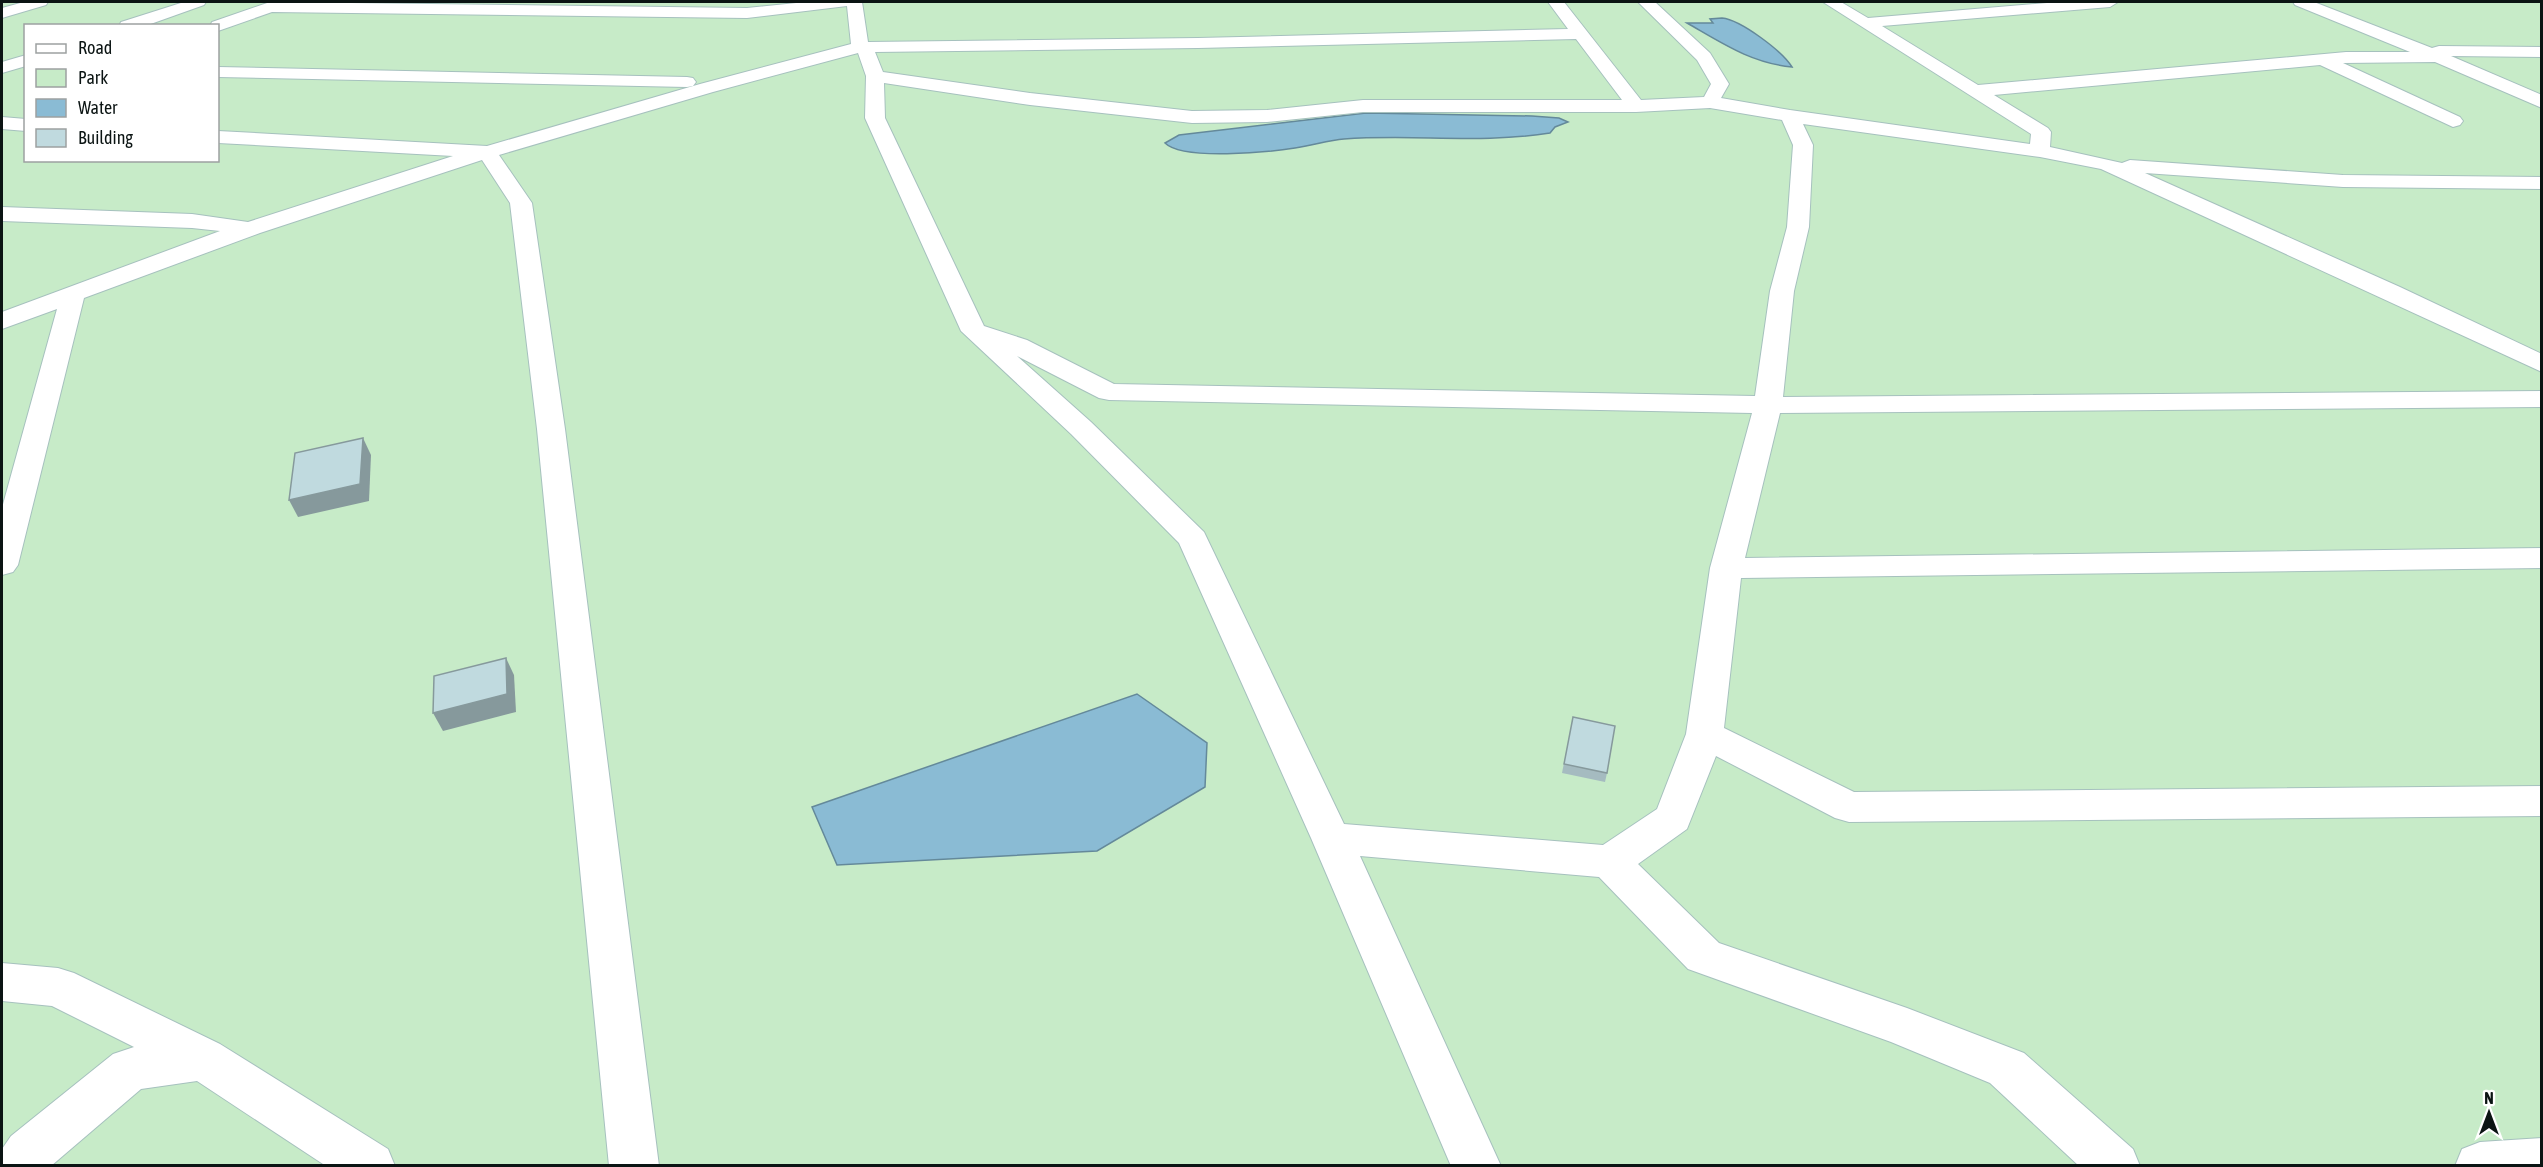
<svg xmlns="http://www.w3.org/2000/svg" width="2543" height="1167" viewBox="0 0 2543 1167" font-family="'Asap Condensed',sans-serif">
<style>
.green{fill:#c7ebc8;fill-rule:evenodd}
.water{fill:#8abbd4;stroke:#64899a;stroke-width:1.5}
.lines{fill:none;stroke-linecap:round;stroke-linejoin:round}
.minor-casing{stroke:#a6c1be;stroke-width:2}
.minor{fill:#fff;fill-rule:evenodd}
.wall{fill:#a5bbc0}
.shaded-wall{fill:#86999c}
.building{fill:#c0dadf;stroke:#86999c;stroke-width:1.5}
</style>
<rect width="100%" height="100%" fill="#e8fefc"/>
<path class="green" d="M2,2H2541V1165H2ZM26,26H218V160H26Z"/>
<g class="water">
<path d="M1722,18C1741,20 1782,51 1792,67C1751,63 1722,43 1687,23H1713L1710,19Z"/>
<path d="M1366,113L1532,116L1559,118L1568,122L1555,127L1550,133C1482,144 1413,134 1344,139C1328,140 1312,146 1295,148C1269,152 1183,161 1165,143L1179,135Z"/>
<path d="M1137,694L1207,743L1205,787L1097,851L837,865L812,807Z"/>
</g>
<g class="lines">
<defs>
<g id="minor">
<path d="M24,2H48L46,5L2,18V8Z"/>
<path d="M184,2H206L204,5L145,26H119L121,22Z"/>
<path d="M270,2L747,8L806,2H862L868,42L1198,38L1568,29L1548,2H1564L1641,100L1704,97L1711,84L1697,60L1638,2H1655L1710,53L1729,84L1721,98L1790,110L2030,144L2031,134L1823,2H1841L1868,18L2059,2H2118L2110,7L1882,26L1978,85L2346,52H2410L2295,5L2293,2H2314L2432,48L2439,46L2542,47V57L2451,56L2542,95V108L2435,62L2343,63L2460,117L2463,121L2460,125L2453,127L2320,65L1994,95L2048,128L2051,132L2050,147L2122,163L2130,160L2343,175L2542,177V189L2343,187L2145,173L2400,287L2542,354V372L2101,169L2040,157L1803,124L1813,145L1809,227L1794,291L1783,397L2542,391V407L1780,413L1745,558L2542,548V568L1741,578L1724,728L1854,792L2542,786V816L1849,822L1835,818L1716,756L1687,829L1638,864L1719,943L1907,1008L2024,1053L2133,1149L2140,1166H2079L1990,1083L1891,1042L1688,969L1599,877L1360,856L1501,1166H1451L1311,838L1179,543L1071,434L961,331L865,118L866,76L858,53L713,92L499,155L532,203L565,429L659,1166H609L537,429L510,203L482,160L260,233L84,298L18,565L13,572L2,575V508L57,309L2,329V312L220,231L192,228L2,221V207L192,214L248,222L453,156L218,143V131L487,146L700,84L851,44L847,6L747,18L272,12L218,31V26H210L212,22ZM1576,39L1622,100H1363L1267,110L1192,111L1030,93L883,72L875,52L1198,48ZM884,83L1030,105L1192,123L1267,122L1363,112H1636L1710,108L1782,120L1793,145L1787,227L1770,291L1755,396L1114,384L1027,340L984,326L885,118ZM1017,356L1099,398L1109,400L1752,413L1710,568L1686,734L1657,809L1603,845L1344,824L1204,532L1091,422Z"/>
<path d="M26,55V66L2,73V62Z"/>
<path d="M218,67L687,77L693,78L696,82L693,86L687,87L218,77Z"/>
<path d="M2,117L26,119V131L2,129Z"/>
<path d="M2,963L58,968L74,973L220,1044L388,1149L395,1166H326L197,1081L141,1089L51,1166H2V1149L11,1136L113,1054L134,1047L52,1006L2,1001Z"/>
<path d="M2542,1138V1166H2455L2462,1149L2480,1142Z"/>
</g>
</defs>
<use href="#minor" class="minor-casing"/>
<use href="#minor" class="minor"/>
</g>
<path class="wall" d="M1573,717L1607,773L1605,782L1562,773Z"/>
<g class="shaded-wall">
<path d="M363,438L371,455L369,501L298,517L289,500Z"/>
<path d="M506,658L514,675L516,712L443,731L433,713Z"/>
</g>
<g class="building">
<path d="M363,438L360,484L289,500L295,453Z"/>
<path d="M506,658L507,694L433,713L434,676Z"/>
<path d="M1573,717L1615,726L1607,773L1564,764Z"/>
</g>
<rect width="2543" height="1167" fill="none" stroke="#0b1413" stroke-width="6"/>
<rect x="24" y="24" width="195" height="138" fill="#ffffff" stroke="#9da1a1" stroke-width="1.5"/>
<rect x="36" y="44" width="30" height="9" fill="#ffffff" stroke="#9da1a1" stroke-width="1.5"/>
<text x="78" y="54" font-size="18" fill="#0b1413">Road</text>
<rect x="36" y="69" width="30" height="18" fill="#c7ebc8" stroke="#9da1a1" stroke-width="1.5"/>
<text x="78" y="84" font-size="18" fill="#0b1413">Park</text>
<rect x="36" y="99" width="30" height="18" fill="#8abbd4" stroke="#9da1a1" stroke-width="1.5"/>
<text x="78" y="114" font-size="18" fill="#0b1413">Water</text>
<rect x="36" y="129" width="30" height="18" fill="#c0dadf" stroke="#9da1a1" stroke-width="1.5"/>
<text x="78" y="144" font-size="18" fill="#0b1413">Building</text>
<g transform="translate(2489 1113)" stroke="#ffffff" stroke-width="4.5" paint-order="stroke">
<path d="M0-4.5L10 22L0 15L-10 22Z" fill="#0b1413"/>
<text y="-9" font-size="16" font-weight="bold" text-anchor="middle" fill="#0b1413">N</text>
</g>
</svg>
